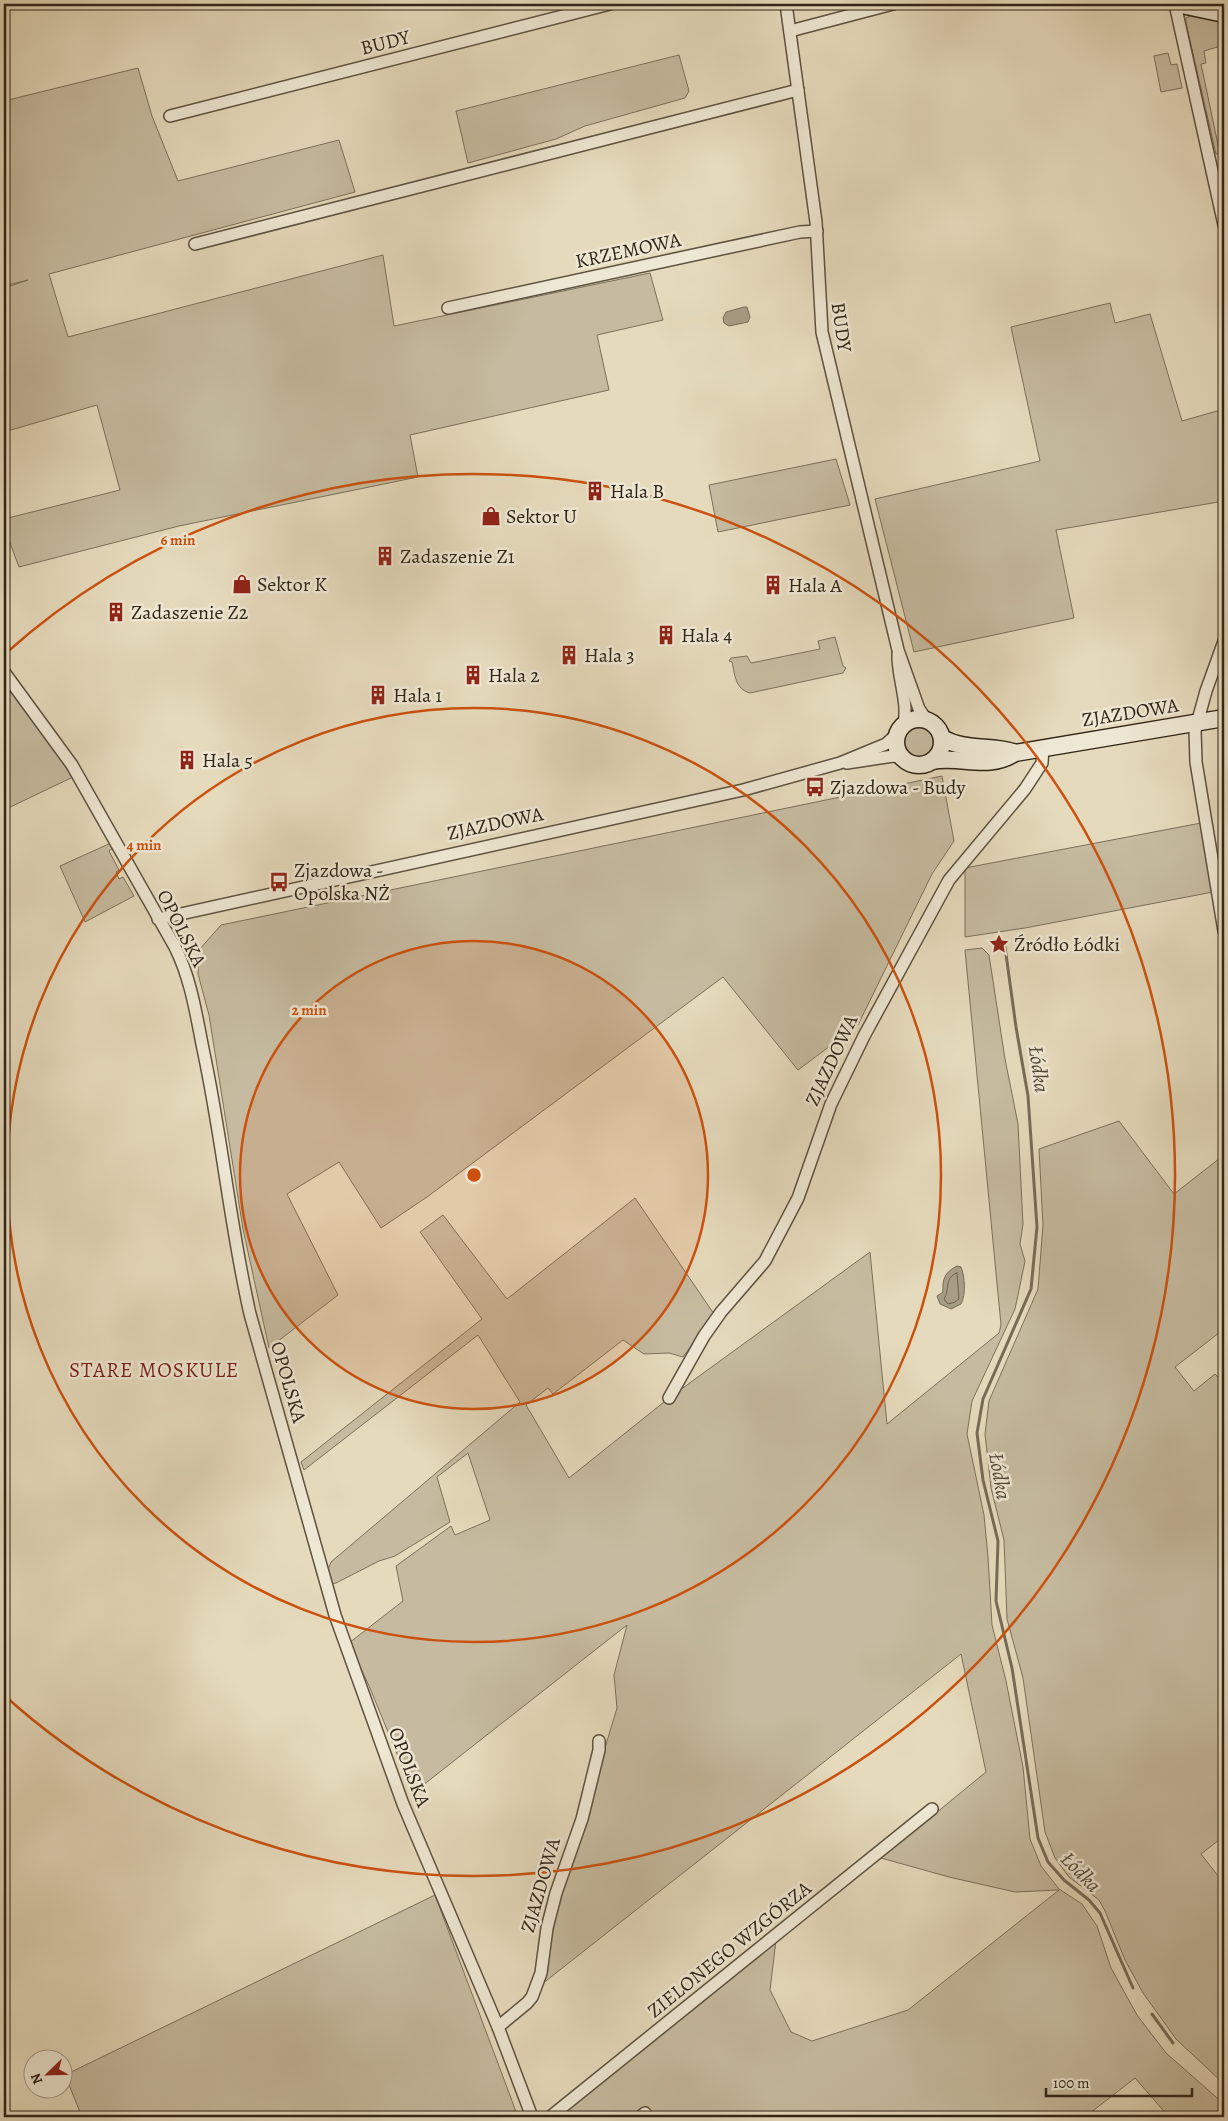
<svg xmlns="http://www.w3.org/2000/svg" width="1228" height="2121" viewBox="0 0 1228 2121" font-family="Alegreya,serif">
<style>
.green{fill:#c6bba0;stroke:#7b705c}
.water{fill:#a79c84;stroke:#776c58}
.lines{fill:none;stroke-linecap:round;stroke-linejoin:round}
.shore{stroke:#6c604e;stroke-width:1}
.stream{stroke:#776c58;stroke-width:3}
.street-casing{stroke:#5d5240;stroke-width:14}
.secondary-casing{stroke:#302517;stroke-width:19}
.street{stroke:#eee7d3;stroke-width:11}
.secondary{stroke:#eee7d3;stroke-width:16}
.ring{fill:none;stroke:#cc510e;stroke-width:2.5}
.labels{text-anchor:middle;stroke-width:5;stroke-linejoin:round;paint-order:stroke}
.street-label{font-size:20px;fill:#302517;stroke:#eee7d3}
.poi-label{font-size:20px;fill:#302517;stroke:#eee7d3;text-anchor:start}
.water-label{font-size:21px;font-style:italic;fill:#544938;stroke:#eee7d3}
.neighbourhood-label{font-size:21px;letter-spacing:1px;fill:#7a1f14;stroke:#eee7d3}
.centre{fill:#cc510e;stroke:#eee7d3;stroke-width:2.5}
.ring-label{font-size:15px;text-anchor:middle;font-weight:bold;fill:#cc510e;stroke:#eee7d3;stroke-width:5;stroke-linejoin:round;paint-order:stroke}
</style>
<rect width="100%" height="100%" fill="#e5dabc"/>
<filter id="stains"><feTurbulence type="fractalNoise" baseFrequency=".004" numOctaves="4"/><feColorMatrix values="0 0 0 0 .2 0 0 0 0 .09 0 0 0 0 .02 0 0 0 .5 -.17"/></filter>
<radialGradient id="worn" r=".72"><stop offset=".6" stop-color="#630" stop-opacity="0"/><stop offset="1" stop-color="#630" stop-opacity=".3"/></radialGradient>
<g class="green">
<path d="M1192,15L1224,21V45L1204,51L1206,63L1201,64L1220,154H1216L1186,23V18Z"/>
<path d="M1168,53L1171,65L1177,64L1182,88L1161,92L1154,56Z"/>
<path d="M679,55L689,91L685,98L585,126L556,139L468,163L456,111Z"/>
<path d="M138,68L152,116L178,181L339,140L355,192L49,274L68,337L383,255L394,326L650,273L663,320L597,335L609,390L410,435L418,477L179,526L19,567L4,527V519L120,490L97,405L4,432V288L28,280L4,286V101Z"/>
<path d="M1110,303L1115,323L1150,314L1182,421L1224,409V501L1056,530L1074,618L914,652L875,499L1040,461L1011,327Z"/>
<path d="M836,459L850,505L718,532L709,485Z"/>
<path d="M835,637L843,666L846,668L843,673L750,693C735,689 735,675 732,662L729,661L731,658L747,656L751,663L820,649L818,641Z"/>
<path d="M4,682L73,777L4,810Z"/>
<circle cx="919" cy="742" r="15"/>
<path d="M942,776L954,841L932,874L858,1025L798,1070L723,977L427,1197L381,1228L339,1162L287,1194L338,1295L269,1348L243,1229L209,1015L198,974L199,950L221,925Z"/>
<path d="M1201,823L1213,892L1025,928L965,937V868Z"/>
<path d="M111,843L113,848L109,851L119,870L116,872L119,879L123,877L134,896L85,922L60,866Z"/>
<path d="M982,948L989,955L1005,1059L1018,1124L1023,1224L1020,1244L1025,1261L1015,1309L972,1401L967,1434L984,1515L988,1557L992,1625L1006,1681L1023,1767L1030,1839L1041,1866L1059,1889L1082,1904L1097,1926L1111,1968L1137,2015L1166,2053L1224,2104V2117H1169L1135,2078L1085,2117H560L776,1940L770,1990L791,2032L812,2041L908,2010L1059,1890L1015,1892L949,1877L881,1858L986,1772L961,1654L542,1984L558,1903L617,1708L614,1675L627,1625L413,1793L370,1688L349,1643L403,1601L396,1566L451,1526L455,1535L490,1520L468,1453L437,1477L450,1522L395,1556L379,1561L336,1583L330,1584L327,1572L331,1562L520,1402L478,1335L304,1470L301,1462L482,1319L420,1232L443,1215L507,1299L635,1198L714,1314L683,1357L669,1353L644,1354L623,1340L553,1394L548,1388L526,1405L569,1478L669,1398L870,1252L887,1424L999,1333L1001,1325L965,950Z"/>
<path d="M1119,1121L1174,1194L1224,1155V1230L1223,1232L1224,1234V1329L1175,1367L1194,1391L1215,1374L1224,1383V1836L1201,1854L1222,1881L1224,1879V2084L1176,2039L1143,1993L1125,1960L1105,1911L1099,1900L1069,1877L1055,1858L1045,1832L1023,1678L1007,1619L1004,1540L991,1488L985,1434L989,1401L1038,1289L1043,1225L1039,1149Z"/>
<path d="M435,1895L518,2117H82L65,2075Z"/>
</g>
<g class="water">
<path d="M744,307H747L750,317L748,322L729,326L724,323L723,318L726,312Z"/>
<path d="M957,1266L961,1267C965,1276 966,1295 961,1304L951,1309L940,1304L937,1296L943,1292C942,1279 945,1272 957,1266Z"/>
</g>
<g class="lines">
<path class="shore" d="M957,1273L959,1299L955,1302L948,1304L944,1299C950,1290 944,1277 957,1273Z"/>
<g class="stream">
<path d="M1005,947L1016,1027L1028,1096L1037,1227L1031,1289L983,1399L977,1433L983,1480L998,1541L996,1601L1012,1668L1038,1838L1048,1862L1064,1880L1089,1900L1100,1913L1133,1988"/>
<path d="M1152,2014L1173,2043"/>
</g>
<defs>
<g id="street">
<path d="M786,4L816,222L822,332L898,650L919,709L926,719"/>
<path d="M1175,4L1224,225"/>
<path d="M790,31L893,4"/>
<path d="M170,116L610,4"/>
<path d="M195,244L798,90"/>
<path d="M448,308L800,232L817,231"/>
<path d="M1224,641L1206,691L1195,731L1196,762L1224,931"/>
<path d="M898,654C897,676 910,706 903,726"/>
<path d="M4,672L72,765L175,947C191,979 196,1014 203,1049C222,1137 230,1226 250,1314L335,1615L403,1804L498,2027L532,2117"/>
<path d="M847,763L893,756L903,758"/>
<path d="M158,919L743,790L840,763L886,744L897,734"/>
<path d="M669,1398L704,1336L721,1312L765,1261L798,1198L831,1104L864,1036L949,880L1025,789L1042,763L1043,748"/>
<path d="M498,2027L527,2003L532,1997L541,1973L547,1928L556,1893L582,1819L599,1750V1741"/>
<path d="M550,2117L932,1809"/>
<path d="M640,2117L645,2113"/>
</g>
<g id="secondary">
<path d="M1177,4L1224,14"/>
<circle cx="919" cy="742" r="23"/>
<path d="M942,738C965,751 990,745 1013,752"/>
<path d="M932,761C961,755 987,771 1015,753L1224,718"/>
</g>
</defs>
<use href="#street" class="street-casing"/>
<use href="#secondary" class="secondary-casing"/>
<use href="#street" class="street"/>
<use href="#secondary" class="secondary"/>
</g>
<circle cx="474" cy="1175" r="234" fill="#cc510e" fill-opacity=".12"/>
<g class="ring">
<circle cx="474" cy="1175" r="234"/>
<circle cx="474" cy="1175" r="467"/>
<path d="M5 654A701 701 0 1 1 5 1696"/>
</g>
<defs>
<symbol id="building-bare" viewBox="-9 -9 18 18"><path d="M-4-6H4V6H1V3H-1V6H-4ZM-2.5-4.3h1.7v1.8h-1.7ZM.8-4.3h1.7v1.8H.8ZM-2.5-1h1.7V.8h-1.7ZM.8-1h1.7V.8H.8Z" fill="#8f2418" stroke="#eee7d3" stroke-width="2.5" paint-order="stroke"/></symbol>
<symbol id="shop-bare" viewBox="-9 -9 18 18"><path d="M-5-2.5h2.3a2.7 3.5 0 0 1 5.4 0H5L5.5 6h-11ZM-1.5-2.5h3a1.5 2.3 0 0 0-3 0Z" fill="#8f2418" stroke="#eee7d3" stroke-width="2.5" paint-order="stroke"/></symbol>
<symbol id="bus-bare" viewBox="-9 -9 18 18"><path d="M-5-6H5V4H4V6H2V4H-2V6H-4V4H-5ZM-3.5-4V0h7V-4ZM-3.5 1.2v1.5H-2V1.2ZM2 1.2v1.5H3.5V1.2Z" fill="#8f2418" stroke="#eee7d3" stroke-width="2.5" paint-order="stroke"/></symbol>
<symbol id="sight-bare" viewBox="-9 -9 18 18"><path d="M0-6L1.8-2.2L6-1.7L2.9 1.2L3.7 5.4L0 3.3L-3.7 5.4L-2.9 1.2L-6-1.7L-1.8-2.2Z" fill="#8f2418" stroke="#eee7d3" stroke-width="2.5" paint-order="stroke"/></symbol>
</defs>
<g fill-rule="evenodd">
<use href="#building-bare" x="581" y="477" width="28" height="28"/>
<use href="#shop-bare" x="477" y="502" width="28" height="28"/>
<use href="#building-bare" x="371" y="542" width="28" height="28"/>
<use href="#shop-bare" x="228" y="570" width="28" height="28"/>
<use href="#building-bare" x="759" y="571" width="28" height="28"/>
<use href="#building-bare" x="102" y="598" width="28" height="28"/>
<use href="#building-bare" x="652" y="621" width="28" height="28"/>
<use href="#building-bare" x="555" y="641" width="28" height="28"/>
<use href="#building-bare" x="459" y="661" width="28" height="28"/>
<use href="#building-bare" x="364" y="681" width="28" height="28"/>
<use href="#building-bare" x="173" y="746" width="28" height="28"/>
<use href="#bus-bare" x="801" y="773" width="28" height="28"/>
<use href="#bus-bare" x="265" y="868" width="28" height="28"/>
<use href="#sight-bare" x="985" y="930" width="28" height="28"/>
</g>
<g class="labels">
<g class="street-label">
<text transform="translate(385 42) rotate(-14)" y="7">BUDY</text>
<text transform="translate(628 250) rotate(-12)" y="7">KRZEMOWA</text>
<text transform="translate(842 327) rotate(82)" y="7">BUDY</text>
<text transform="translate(1130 712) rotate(-9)" y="7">ZJAZDOWA</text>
<text transform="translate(495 823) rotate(-12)" y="7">ZJAZDOWA</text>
<text transform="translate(182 928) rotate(63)" y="7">OPOLSKA</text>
<text transform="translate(831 1060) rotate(-65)" y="7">ZJAZDOWA</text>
<text transform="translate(289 1382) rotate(74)" y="7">OPOLSKA</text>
<text transform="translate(410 1767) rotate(69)" y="7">OPOLSKA</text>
<text transform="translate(540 1885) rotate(-74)" y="7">ZJAZDOWA</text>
<text transform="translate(729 1949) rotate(-39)" y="7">ZIELONEGO WZGÓRZA</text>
</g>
<g class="poi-label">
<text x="610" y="498">Hala B</text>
<text x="506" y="523">Sektor U</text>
<text x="400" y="563">Zadaszenie Z1</text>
<text x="257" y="591">Sektor K</text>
<text x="788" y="592">Hala A</text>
<text x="131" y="619">Zadaszenie Z2</text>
<text x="681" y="642">Hala 4</text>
<text x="584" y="662">Hala 3</text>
<text x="488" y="682">Hala 2</text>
<text x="393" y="702">Hala 1</text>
<text x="202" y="767">Hala 5</text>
<text x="830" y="794">Zjazdowa - Budy</text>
<text x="294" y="877">Zjazdowa -<tspan x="294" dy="23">Opolska NŻ</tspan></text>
<text x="1014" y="951">Źródło Łódki</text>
</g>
<g class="water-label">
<text transform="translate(1039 1069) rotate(82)" y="7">Łódka</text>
<text transform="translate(1000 1476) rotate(80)" y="7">Łódka</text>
<text transform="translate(1081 1872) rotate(46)" y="7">Łódka</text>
</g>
<g class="neighbourhood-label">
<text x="154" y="1377">STARE MOSKULE</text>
</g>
</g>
<circle cx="474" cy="1175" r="8" class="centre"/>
<g class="ring-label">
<text x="178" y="545">6 min</text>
<text x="144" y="850">4 min</text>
<text x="309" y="1015">2 min</text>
</g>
<rect width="1228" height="2121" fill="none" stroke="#e5dabc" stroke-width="20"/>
<rect x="5" y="5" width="1218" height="2111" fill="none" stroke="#302517" stroke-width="2.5"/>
<rect x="10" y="10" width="1208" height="2101" fill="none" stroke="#302517"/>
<g transform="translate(48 2074) rotate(247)"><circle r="24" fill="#eee7d3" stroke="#a29988"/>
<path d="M0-4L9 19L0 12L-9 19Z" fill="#8f2418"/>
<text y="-8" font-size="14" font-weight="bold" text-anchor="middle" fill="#302517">N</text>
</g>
<path d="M1046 2088v8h146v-8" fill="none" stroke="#302517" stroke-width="2.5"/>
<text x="1053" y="2088" font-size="15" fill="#302517" stroke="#eee7d3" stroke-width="4" paint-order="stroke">100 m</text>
<rect width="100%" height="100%" filter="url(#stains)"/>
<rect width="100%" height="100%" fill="url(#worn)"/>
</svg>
